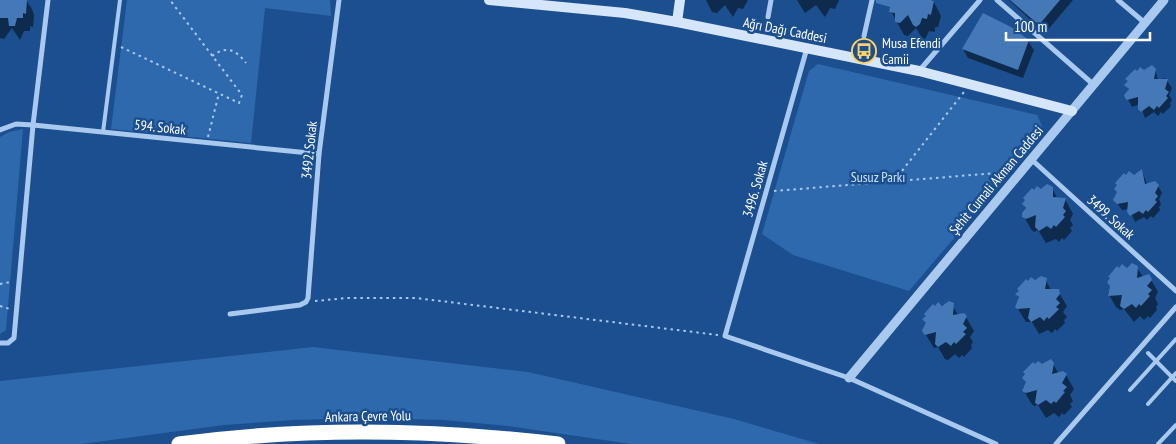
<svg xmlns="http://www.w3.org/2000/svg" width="1176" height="444" viewBox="0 0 1176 444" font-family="'PT Sans Narrow',sans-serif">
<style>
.green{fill:#2e69ad}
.shadow{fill:#0007}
.building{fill:#4478b7}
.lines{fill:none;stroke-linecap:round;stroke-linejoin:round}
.path{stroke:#a9c9ee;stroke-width:2;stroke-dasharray:2.5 4;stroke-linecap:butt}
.service{stroke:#a9c9ee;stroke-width:4}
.minor{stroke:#a9c9ee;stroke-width:5}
.tertiary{stroke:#a9c9ee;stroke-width:9}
.secondary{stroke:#d6e6fa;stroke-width:10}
.motorway{stroke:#fff;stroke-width:15}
.labels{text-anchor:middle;stroke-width:5;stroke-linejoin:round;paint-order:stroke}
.street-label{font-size:14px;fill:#fff;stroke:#1b4f8f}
.poi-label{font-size:14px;fill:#fff;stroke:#1b4f8f;text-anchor:start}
.park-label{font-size:14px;fill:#cfe3fa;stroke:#1b4f8f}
</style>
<rect width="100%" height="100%" fill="#1b4f8f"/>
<g class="green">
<path d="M127,0H330L331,16L265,8L251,143L111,129Z"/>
<path d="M818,64L1037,115L1043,128L1017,164L909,291L793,255L762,234L809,71Z"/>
<path d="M23,129L6,330L0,334V137L9,132Z"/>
<path d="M313,347L528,372L734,419L819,444H631L508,426L444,420L370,418L293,420L224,425L81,444H0V381Z"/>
</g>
<g class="shadow">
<path d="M0,0H26L32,9L34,15L33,27L30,26V31H24L20,40L12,28L4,39L0,38Z"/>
<path d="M706,0H748L743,9L738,8L733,17L725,5L717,13L712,12Z"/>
<path d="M797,0H839L835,9L830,8L825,17L816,5L805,13Z"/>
<path d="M890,0H933L941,16L938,27H935V32L929,31L925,39L922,38L916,28L908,36L904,35L891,11Z"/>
<path d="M1009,0H1073L1045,33Z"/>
<path d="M1028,41L1034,50L1023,78L968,58L963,49Z"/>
<path d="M1155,69L1158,80L1165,78L1172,88L1169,95L1172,100L1170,103L1171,106L1163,114L1161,112L1158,116L1154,112L1145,118L1140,104L1132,107L1130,103L1126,96L1129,90L1126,85L1137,72Z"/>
<path d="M1142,171L1147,184L1158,186L1162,193L1159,199L1161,204L1159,207L1160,210L1153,218L1151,216L1147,220L1144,217L1135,222L1129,209L1122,210L1115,200L1126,176H1134Z"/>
<path d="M1051,186L1057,198H1063L1066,201L1073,214L1070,220L1073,225L1070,228L1072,231L1064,240L1062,238L1059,242L1056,239L1046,243L1038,230L1034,232L1031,229L1023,215L1026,209L1023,204L1034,191Z"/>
<path d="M1135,265L1143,277L1150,278L1158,292L1155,298L1158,304L1156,307L1157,310L1150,318L1148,316L1144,320L1140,316L1134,322L1124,309L1120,310L1116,307L1108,293L1127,270Z"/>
<path d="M1044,277L1051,290L1059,293L1067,306L1063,312L1067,317L1064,320L1065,323L1057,331L1055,329L1052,333L1048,330L1039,334L1032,322H1026L1018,309L1019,299L1017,294L1028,282Z"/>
<path d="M951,303L958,315L966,317L974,331L970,337L973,342L971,345L972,348L964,357L962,355L959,358L955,354L948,360L945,359L938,347L934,348L923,330L927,324L924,320L935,307Z"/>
<path d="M1051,361L1059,374L1066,375L1074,389L1070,395L1073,401L1070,404L1072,407L1064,415L1062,413L1059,417L1054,413L1046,418L1038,405L1034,406L1031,403L1023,389L1027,383L1024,378Z"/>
</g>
<g class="building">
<path d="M0,0H27L26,14L23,13V18H17L15,26H9L8,18H0Z"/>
<path d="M876,0H931L934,1L931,15L928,14L927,19L922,18L920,24L916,27L913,25L908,15L900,23L895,22V13L889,12L890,7L876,3Z"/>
<path d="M1010,0H1060L1039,25Z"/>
<path d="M983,13L1011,27L1029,40L1018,70L962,49Z"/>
<path d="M1152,65L1156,69L1154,79H1168L1165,89L1169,92L1166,96L1168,98L1159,108L1157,106L1154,110L1149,106L1141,112L1138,109V97L1127,100L1125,98L1124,95L1129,89L1124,85L1128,81L1125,79L1135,69L1137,71L1140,67L1144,70Z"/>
<path d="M1142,169L1145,184L1155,181L1159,185L1155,193L1158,196L1155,200L1157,202L1148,212L1146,210L1143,214L1139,211L1130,216L1127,212L1128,202L1117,204L1113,200L1117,192L1114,189L1117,185L1115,183L1124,173L1126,175L1129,171L1134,175Z"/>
<path d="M1047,184L1053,187V197L1066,198L1063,208L1066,211L1063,215L1065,217L1056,227L1054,225L1051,229L1047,226L1039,231L1035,227L1036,215L1026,219L1022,217V213L1026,208L1022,204L1025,200L1023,198L1032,188L1034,190L1037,186L1041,189Z"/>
<path d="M1132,263L1138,266L1137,278L1149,274L1151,277L1152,280L1147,286L1152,290L1148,294L1150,296L1141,306L1139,304L1136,308L1132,304L1124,309L1120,306L1122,295L1108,296L1110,286L1107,282L1110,278L1108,277L1117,266L1119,268L1122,264L1127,268Z"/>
<path d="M1041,276L1047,278L1045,289H1059L1060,294L1056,299L1060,303L1056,307L1059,309L1049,319L1047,317L1044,321L1040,317L1031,322L1028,318L1030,308L1017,309L1015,307L1019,297L1015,294L1019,291L1017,289L1026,279L1028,281L1031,277L1035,280Z"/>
<path d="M949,301L954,303L953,315L964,313L967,316L963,324L967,328L963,332L966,334L956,344L954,342L951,346L946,342L938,347L935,344L936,332L925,335L923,333L922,330L926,323L922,319L926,316L924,314L933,304L935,306L938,302L942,306Z"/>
<path d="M1051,359L1054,363L1052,374L1063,371L1067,374L1062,383L1067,387L1063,391L1065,392L1056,403L1054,401L1051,404L1046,400L1038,405L1035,403L1037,390L1026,393L1022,391L1026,382L1022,378L1025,374L1023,372L1033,362L1035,364L1038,361L1042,364Z"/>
</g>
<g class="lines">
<g class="path">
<path d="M121,47L239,103L242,95L170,0"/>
<path d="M212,56C227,45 236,50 246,63"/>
<path d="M208,137L219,93"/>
<path d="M894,181L964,92"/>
<path d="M774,191L1009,172"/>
<path d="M0,284L11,282"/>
<path d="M315,301L347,298H416L718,335"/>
<path d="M0,306L10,309"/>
</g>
<g class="service">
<path d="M103,132L120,0"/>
<path d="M1148,353L1176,381"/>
<path d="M1130,390L1176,339"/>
<path d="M1148,404L1176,373"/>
<path d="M1158,444L1176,425"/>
</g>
<g class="minor">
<path d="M997,0L1094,85"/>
<path d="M1118,0L1145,23"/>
<path d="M768,17L771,0"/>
<path d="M864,36L872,0"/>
<path d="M807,48L725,336L849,378L996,444"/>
<path d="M919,71L980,0"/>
<path d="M0,130L16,124L33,125L319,154"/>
<path d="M1031,159L1176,291"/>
<path d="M230,314L300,305L306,302L308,298L319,154L339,0"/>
<path d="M0,343H8L14,338L33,125L48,0"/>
<path d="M1056,444L1176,307"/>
</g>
<path class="tertiary" d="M849,378L1164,0"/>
<g class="secondary">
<path d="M489,0L625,13L677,22L919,71L1072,111"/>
<path d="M677,22L680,0"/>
</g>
<path class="motorway" d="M179,444C305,427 431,429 558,444"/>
</g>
<defs>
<symbol id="bus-ring" viewBox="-11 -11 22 22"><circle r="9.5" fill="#1b4f8f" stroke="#ffd166" stroke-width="1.5"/><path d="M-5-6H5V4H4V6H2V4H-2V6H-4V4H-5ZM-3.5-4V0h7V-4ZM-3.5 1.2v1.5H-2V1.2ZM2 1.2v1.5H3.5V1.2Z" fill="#ffd166"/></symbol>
</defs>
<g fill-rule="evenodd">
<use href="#bus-ring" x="850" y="37" width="28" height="28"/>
</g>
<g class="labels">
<g class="street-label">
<text transform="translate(785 30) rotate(11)" y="5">Ağrı Dağı Caddesi</text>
<text transform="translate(160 127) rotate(6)" y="5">594. Sokak</text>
<text transform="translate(309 150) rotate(-84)" y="5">3492. Sokak</text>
<text transform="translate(996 180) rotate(-50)" y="5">Şehit Cumali Akman Caddesi</text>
<text transform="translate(755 189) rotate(-74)" y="5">3496. Sokak</text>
<text transform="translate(1111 217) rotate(42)" y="5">3499. Sokak</text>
<text transform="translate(368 416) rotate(-1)" y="5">Ankara Çevre Yolu</text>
</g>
<g class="poi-label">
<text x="882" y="48">Musa Efendi<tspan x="882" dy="16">Camii</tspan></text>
</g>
<g class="park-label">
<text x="878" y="182">Susuz Parkı</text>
</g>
</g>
<path d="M1006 32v8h144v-8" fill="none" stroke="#ffffff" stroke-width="2.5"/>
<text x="1014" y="32" font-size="15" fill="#ffffff" stroke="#1b4f8f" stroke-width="4" paint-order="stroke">100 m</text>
</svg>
